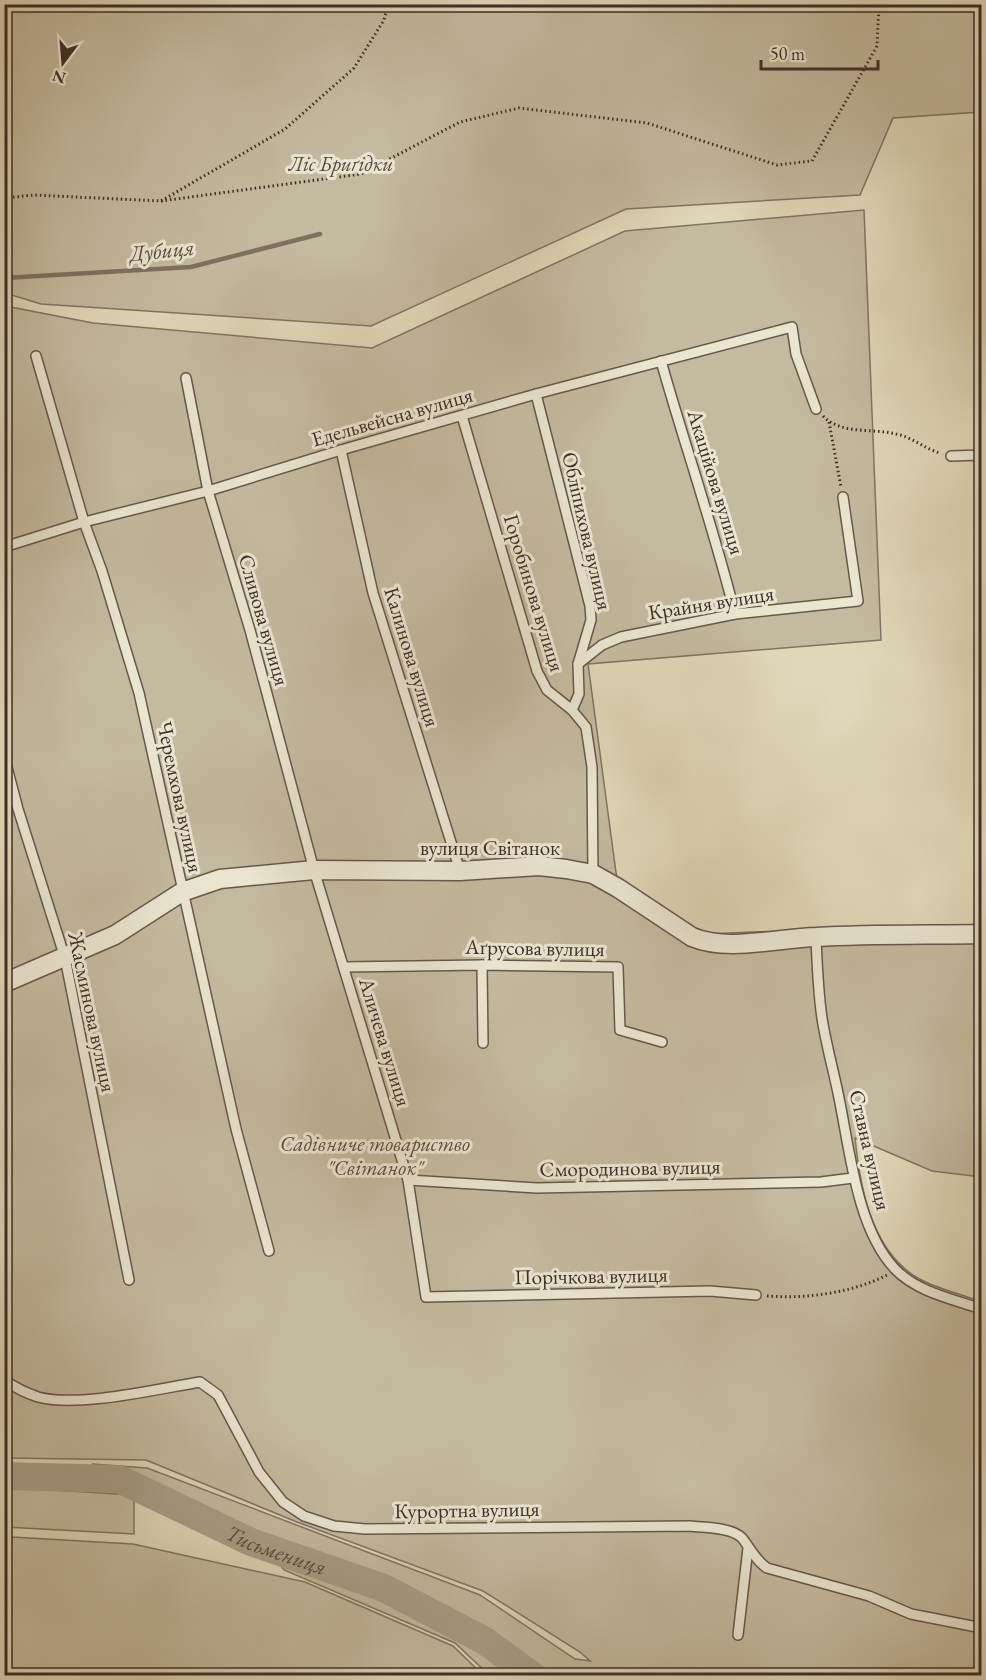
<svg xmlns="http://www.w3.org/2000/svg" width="986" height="1680" viewBox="0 0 986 1680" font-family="'EB Garamond',serif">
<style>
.green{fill:#c4ba9f;stroke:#817463;stroke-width:1.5}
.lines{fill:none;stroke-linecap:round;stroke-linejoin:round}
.stream{stroke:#7e7161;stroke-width:4.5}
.river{stroke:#a89e87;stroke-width:28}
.lane-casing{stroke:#66584b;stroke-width:12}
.street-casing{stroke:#66584b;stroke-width:21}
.path{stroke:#3e2e27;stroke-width:3;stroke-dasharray:1.5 3;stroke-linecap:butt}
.lane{stroke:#eae5d1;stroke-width:9}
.street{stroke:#eae5d1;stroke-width:18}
.labels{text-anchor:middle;stroke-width:6;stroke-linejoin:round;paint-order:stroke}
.park-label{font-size:21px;font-style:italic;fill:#594a3f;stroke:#eae5d1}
.street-label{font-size:21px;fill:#3e2e27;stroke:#eae5d1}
.water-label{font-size:22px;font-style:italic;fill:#584a3f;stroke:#eae5d1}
</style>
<rect width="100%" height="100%" fill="#dfd7b8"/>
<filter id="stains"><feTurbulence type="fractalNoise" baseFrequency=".00333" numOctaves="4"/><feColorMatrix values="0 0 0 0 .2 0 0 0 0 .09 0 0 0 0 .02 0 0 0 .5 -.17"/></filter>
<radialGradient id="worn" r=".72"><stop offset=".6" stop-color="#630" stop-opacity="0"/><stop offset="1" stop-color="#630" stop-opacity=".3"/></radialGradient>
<g class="green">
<path d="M4,5H981V112L893,118L860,195L626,209L371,326L41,304L5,293Z"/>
<path d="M864,210L881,640L588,664L617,880L705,934L826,929L981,942V1177L932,1171L855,1138C860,1187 871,1249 916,1277C933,1288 962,1294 981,1302V1675H489L455,1643L284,1570L257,1536L92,1464L147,1468L480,1595L575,1659L590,1661L580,1652L483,1591L297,1522L146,1460L5,1458V306L93,323L372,348L625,231Z"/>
<path d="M4,1487L134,1495V1534L5,1527Z"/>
<path d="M11,1537L133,1544L305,1582L453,1646L483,1675H5L4,1538Z"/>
</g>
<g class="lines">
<path class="stream" d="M4,278L191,267L320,234"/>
<path class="river" id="s1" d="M4,1476L119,1479L251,1542L384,1588L485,1641L533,1676"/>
<defs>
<g id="lane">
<path d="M36,356L84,522L102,571L139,693L236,1129L269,1251"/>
<path d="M661,361C685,446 714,529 735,614"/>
<path d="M186,378L208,491L250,630L314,870L408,1180L426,1297L710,1291L756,1295"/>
<path d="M536,394L590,606L591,620L578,664L579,694L572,710"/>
<path d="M462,416L537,671L547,690L572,710L586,727L592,767L593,874"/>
<path d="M341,450L373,593L460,871"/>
<path d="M951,456L982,455"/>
<path d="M4,547L84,522L208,491L341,450L536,394L792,327L796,354L816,409"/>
<path d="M578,664L602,645L621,637L735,614L858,601L843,497"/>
<path d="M4,756L18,809L65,958L129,1280"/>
<path d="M816,937C817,964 818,991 822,1018C826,1045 834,1072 839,1098C850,1151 857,1229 895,1269C917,1292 952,1299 982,1309"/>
<path d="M482,965L483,1043"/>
<path d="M344,967L482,965L618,967L620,1030L662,1042"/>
<path d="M408,1180L537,1188L821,1182L853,1178"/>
<path d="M4,1380C14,1387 26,1393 38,1397C78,1408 157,1389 200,1382L218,1395L259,1472L283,1502L304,1516L334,1526L365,1529L690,1526C704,1528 732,1527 742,1538C751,1549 755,1560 767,1568L869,1596L911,1614L982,1628"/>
<path d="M738,1635L748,1548"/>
</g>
<path id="street" d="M4,983L115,935L182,892L220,879L314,870L460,871L539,866L566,869L593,874L618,888L692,937C727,952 778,938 816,937C871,934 926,935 982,934"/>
</defs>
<use href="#lane" class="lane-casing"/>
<use href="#street" class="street-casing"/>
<g class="path">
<path d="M4,198L34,195L161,201L285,129L354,68L384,20L388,4"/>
<path d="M161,201L361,174L460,122L519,108L647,123L777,165L812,161L877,46L879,4"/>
<path d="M823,416C841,435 873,428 896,434C912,437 925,449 940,453"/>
<path d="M829,422L841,487"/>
<path d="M767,1296C806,1299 852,1293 887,1275"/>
</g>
<use href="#lane" class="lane"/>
<use href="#street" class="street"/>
</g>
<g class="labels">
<g class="park-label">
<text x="341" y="171">Ліс Бриґідки</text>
<text x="375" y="1151">Садівниче товариство<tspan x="375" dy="24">"Світанок"</tspan></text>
</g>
<g class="street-label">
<text transform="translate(392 417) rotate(-16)" y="7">Едельвейсна вулиця</text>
<text transform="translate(716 482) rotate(73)" y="7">Акаційова вулиця</text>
<text transform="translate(587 531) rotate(77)" y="7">Обліпихова вулиця</text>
<text transform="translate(534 593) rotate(73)" y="7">Горобинова вулиця</text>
<text transform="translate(711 603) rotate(-9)" y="7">Крайня вулиця</text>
<text transform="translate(264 620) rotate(74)" y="7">Сливова вулиця</text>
<text transform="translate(412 657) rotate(73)" y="7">Калинова вулиця</text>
<text transform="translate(180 797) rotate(78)" y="7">Черемхова вулиця</text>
<text x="490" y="855">вулиця Світанок</text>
<text transform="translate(535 948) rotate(1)" y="7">Аґрусова вулиця</text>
<text transform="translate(92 1012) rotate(78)" y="7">Жасминова вулиця</text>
<text transform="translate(385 1042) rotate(73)" y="7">Аличева вулиця</text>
<text transform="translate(870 1150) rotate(77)" y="7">Ставна вулиця</text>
<text transform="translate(630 1168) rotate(-1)" y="7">Смородинова вулиця</text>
<text transform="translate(591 1276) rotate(-1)" y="7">Порічкова вулиця</text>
<text transform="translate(467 1510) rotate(-1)" y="7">Курортна вулиця</text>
</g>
<g class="water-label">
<text transform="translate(162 250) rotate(-6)" y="8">Дубиця</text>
<text dy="8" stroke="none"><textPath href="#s1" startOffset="288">Тисьмениця</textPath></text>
</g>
</g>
<rect width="986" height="1680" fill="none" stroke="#dfd7b8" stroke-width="24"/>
<rect x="6" y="6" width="974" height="1668" fill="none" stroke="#3e2e27" stroke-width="3"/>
<rect x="12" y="12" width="962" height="1656" fill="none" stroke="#3e2e27" stroke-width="1.5"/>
<g transform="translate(63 63) rotate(196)" stroke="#eae5d1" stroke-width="4.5" paint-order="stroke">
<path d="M0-4.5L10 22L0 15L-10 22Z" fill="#3e2e27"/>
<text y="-9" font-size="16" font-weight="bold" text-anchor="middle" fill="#3e2e27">N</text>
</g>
<path d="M761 60v9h117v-9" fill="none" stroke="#3e2e27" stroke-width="3"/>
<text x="770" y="60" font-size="18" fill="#3e2e27" stroke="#eae5d1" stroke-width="4.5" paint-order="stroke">50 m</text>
<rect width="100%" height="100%" filter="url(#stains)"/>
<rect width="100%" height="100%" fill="url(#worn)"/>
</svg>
